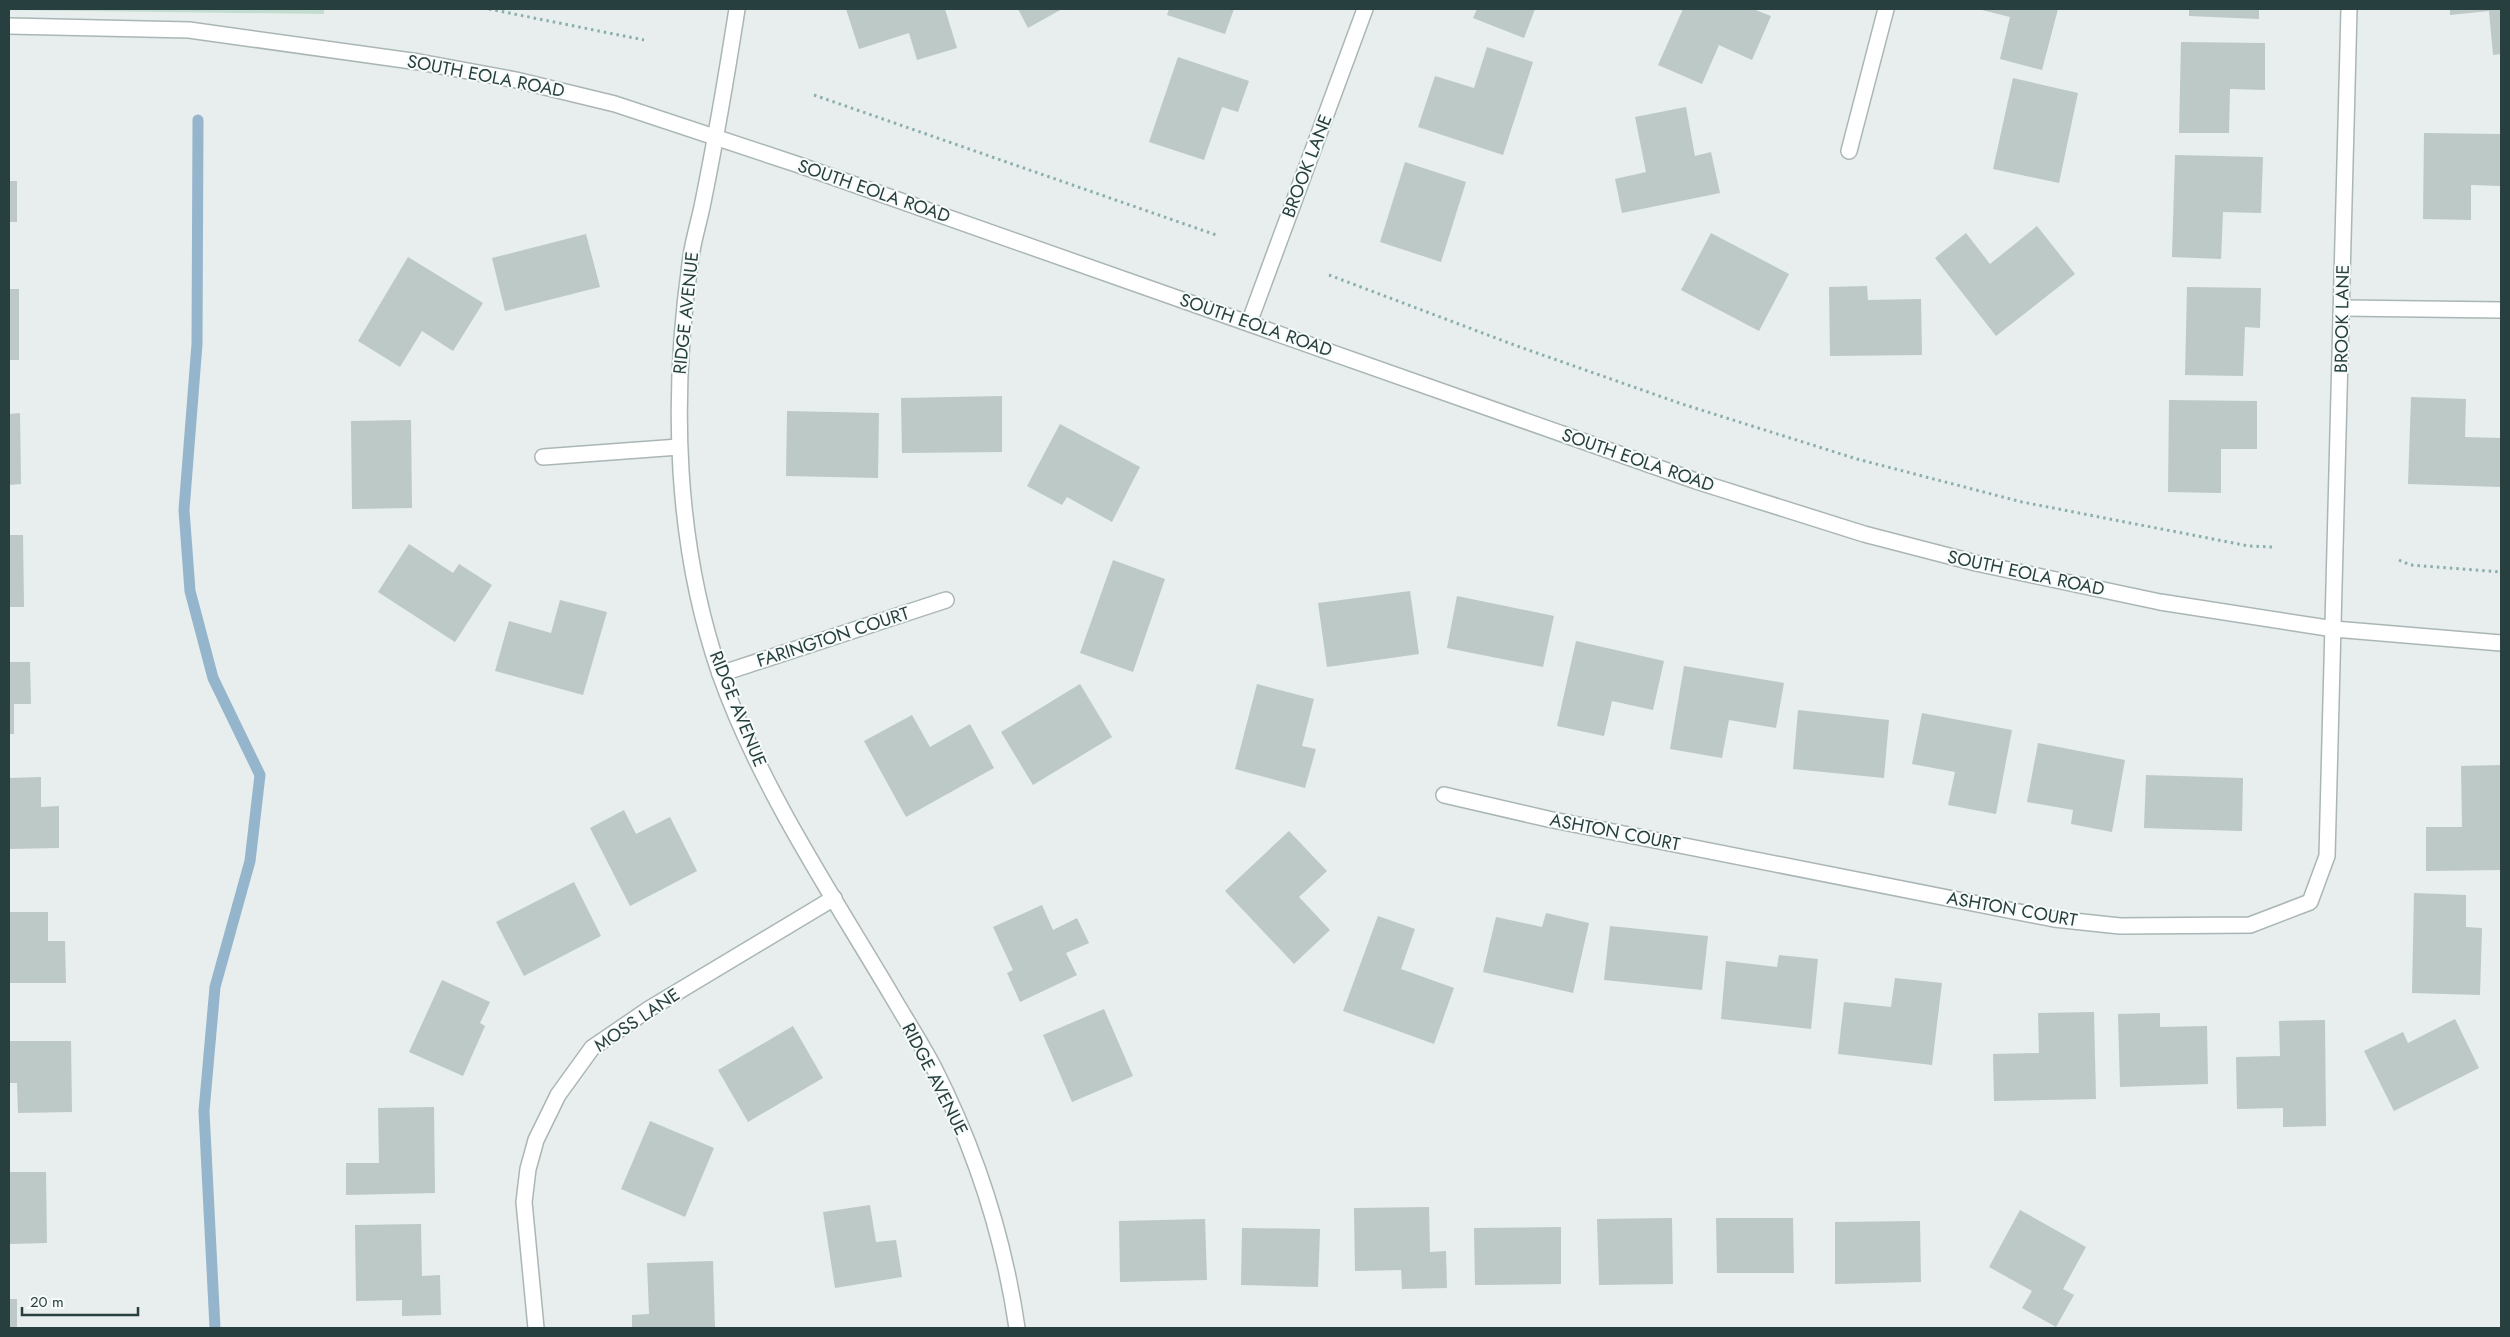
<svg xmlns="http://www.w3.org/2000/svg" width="2510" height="1337" viewBox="0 0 2510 1337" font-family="Jost,sans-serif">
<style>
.park{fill:url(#park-tufts)}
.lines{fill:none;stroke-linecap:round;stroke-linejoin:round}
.stream{stroke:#95b5cd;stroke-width:11}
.building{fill:#bcc9c7}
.minor-casing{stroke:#aab6b5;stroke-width:18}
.path{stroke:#8aafad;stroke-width:3;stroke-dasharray:2.5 4;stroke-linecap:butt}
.minor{stroke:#fff;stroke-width:15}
.labels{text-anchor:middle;stroke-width:4;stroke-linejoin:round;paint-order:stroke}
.street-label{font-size:18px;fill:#273f3f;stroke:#f7fbfa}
</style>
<defs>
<pattern id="park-tufts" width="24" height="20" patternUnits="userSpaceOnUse" patternTransform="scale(1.25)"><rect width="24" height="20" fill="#c2ddd0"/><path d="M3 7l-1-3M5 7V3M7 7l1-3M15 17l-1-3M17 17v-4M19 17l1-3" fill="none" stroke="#a7bfb4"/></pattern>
</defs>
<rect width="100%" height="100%" fill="#e7eeed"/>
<path class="park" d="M9,9H324V14L9,10Z"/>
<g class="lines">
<path class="stream" d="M198,120L197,344L184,510L190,591L213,678L260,775L250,861L215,987L204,1111L215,1328"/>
</g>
<g class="building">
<path d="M846,9H945L957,48L917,60L909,33L859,49Z"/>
<path d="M1018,9H1062L1028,28Z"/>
<path d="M1169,9H1234L1225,34L1167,15Z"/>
<path d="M1477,9H1535L1524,38L1473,18Z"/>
<path d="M1683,9H1753L1771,16L1752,60L1719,45L1702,84L1658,65Z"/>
<path d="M1978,9H2058L2042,70L2000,59L2010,17Z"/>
<path d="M2189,9H2259V19L2189,16Z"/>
<path d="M2450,9H2501V54L2493,55L2489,11L2450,15Z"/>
<path d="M2181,42L2265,43V90L2230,89L2229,133H2179Z"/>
<path d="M1487,47L1533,62L1503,155L1418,127L1435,76L1474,88Z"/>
<path d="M1178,57L1249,81L1238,112L1222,107L1204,160L1149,142Z"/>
<path d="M2013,78L2078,93L2059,183L1993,169Z"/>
<path d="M1686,107L1695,156L1711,152L1720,193L1622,213L1615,179L1646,172L1635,117Z"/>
<path d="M2424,133L2501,134V186L2471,185V220L2423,219Z"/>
<path d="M2175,155L2263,157L2261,213L2223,212L2221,259L2172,257Z"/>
<path d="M1405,162L1466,182L1441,262L1380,242Z"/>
<rect x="9" y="181" width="8" height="41"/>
<path d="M2037,226L2075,274L1996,336L1935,258L1966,233L1990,264Z"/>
<path d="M1711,233L1789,274L1759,331L1681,290Z"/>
<path d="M586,234L600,287L505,311L492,258Z"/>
<path d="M408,257L483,303L453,351L422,331L400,367L358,341Z"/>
<path d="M1867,286L1868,300L1921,299L1922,355L1830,356L1829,287Z"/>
<path d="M2187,287L2261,288L2260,328L2245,327L2243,376L2185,375Z"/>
<rect x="9" y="289" width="10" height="71"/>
<path d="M1002,396V452L902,453L901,398Z"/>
<path d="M2411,397L2466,399L2465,437L2501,438V487L2408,484Z"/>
<path d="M2169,400L2257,401V449H2221V493L2168,492Z"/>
<path d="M787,411L879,413L878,478L786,476Z"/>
<path d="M20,413L21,484L9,485V414Z"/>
<path d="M411,420L412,508L352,509L351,421Z"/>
<path d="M1060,424L1140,467L1112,522L1067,497L1062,505L1027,486Z"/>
<path d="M9,535H23L24,607H9Z"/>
<path d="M409,544L453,573L459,564L492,585L455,642L378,592Z"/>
<path d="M1113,560L1165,579L1133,672L1080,653Z"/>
<path d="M1410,591L1419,654L1327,667L1318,603Z"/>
<path d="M1457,596L1554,616L1543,667L1447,648Z"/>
<path d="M560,600L607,612L583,695L495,671L509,621L551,633Z"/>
<path d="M1576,641L1664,661L1653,710L1612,701L1604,736L1557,726Z"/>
<path d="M9,662H30L31,704H14V734H9Z"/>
<path d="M1684,666L1784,683L1776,728L1729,720L1722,758L1670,749Z"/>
<path d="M1080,684L1112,737L1033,785L1001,732Z"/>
<path d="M1257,684L1314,699L1302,746L1316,749L1305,788L1235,769Z"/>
<path d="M1798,710L1889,720L1884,778L1793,769Z"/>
<path d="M1922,713L2012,730L1996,814L1948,805L1955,772L1912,764Z"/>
<path d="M912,715L930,747L970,724L994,768L906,817L864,741Z"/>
<path d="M2038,743L2125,760L2112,832L2071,824L2073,810L2027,802Z"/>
<path d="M2501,765V870L2426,871V827H2462L2461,766Z"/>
<path d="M2146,775L2243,778L2242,831L2144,828Z"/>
<path d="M41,777V807L59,806V848L9,849V778Z"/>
<path d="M624,810L636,834L670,817L697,871L630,906L590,828Z"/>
<path d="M1289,831L1327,871L1299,897L1330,930L1294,964L1225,891Z"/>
<path d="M574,882L601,936L524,976L496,922Z"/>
<path d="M2414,893L2466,895V927L2482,928L2480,995L2412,993Z"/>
<path d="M1042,905L1053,930L1077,918L1089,943L1066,953L1077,975L1020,1002L1007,973L1013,970L993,927Z"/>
<path d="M9,912H48V941H65L66,983H9Z"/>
<path d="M1546,913L1589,923L1573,993L1483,972L1496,917L1542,927Z"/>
<path d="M1378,916L1415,929L1401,969L1454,988L1434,1044L1343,1011Z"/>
<path d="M1610,926L1708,936L1702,990L1604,980Z"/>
<path d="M1779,955L1818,959L1811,1029L1721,1019L1726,961L1777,967Z"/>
<path d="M1895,978L1942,983L1932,1065L1838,1054L1844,1002L1891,1007Z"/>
<path d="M442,980L490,1002L480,1023L485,1026L463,1076L409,1052Z"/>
<path d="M1104,1009L1133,1076L1072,1102L1043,1035Z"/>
<path d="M2094,1012L2096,1099L1994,1101L1993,1054L2039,1053L2038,1013Z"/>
<path d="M2160,1013V1027L2207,1026L2208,1084L2120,1087L2118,1014Z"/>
<path d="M2455,1019L2479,1068L2394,1111L2364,1051L2403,1032L2408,1043Z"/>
<path d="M2325,1020L2326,1126L2283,1127V1108L2237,1109L2236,1057L2280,1056L2279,1021Z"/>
<path d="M793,1026L823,1078L748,1122L718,1070Z"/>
<path d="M9,1041H71L72,1112L18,1113L17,1083H9Z"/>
<path d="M434,1107L435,1193L346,1195V1163H379L378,1108Z"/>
<path d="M650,1121L714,1148L685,1217L621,1189Z"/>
<path d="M9,1172H46L47,1243L9,1244Z"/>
<path d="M870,1205L876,1242L896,1240L902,1277L835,1288L823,1212Z"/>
<path d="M1429,1207L1430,1252L1446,1251L1447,1288L1402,1289L1401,1270L1355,1271L1354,1208Z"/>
<path d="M2020,1210L2086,1247L2063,1289L2074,1295L2056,1327L2022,1308L2032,1291L1989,1267Z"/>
<path d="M1672,1218L1673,1284L1599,1285L1597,1219Z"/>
<path d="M1716,1218H1793L1794,1273H1717Z"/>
<path d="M1205,1219L1207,1280L1120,1282L1119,1221Z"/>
<path d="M1920,1221L1921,1282L1835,1284V1222Z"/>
<path d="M421,1224L422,1276L440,1275L441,1315L402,1316V1300L356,1301L355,1225Z"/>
<path d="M1561,1227V1284L1475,1285L1474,1228Z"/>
<path d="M1242,1228L1320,1229L1318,1287L1241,1285Z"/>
<path d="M713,1261L715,1328H632V1315L649,1314L647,1263Z"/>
<rect x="9" y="1299" width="8" height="29"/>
</g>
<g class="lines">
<defs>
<g id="minor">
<path d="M737,9C727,73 716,138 703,202C699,223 692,243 690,264C671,399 675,544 720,674C760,787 831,893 892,996C906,1020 921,1043 934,1068C975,1149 1004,1238 1017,1328"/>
<path d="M9,26L189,30L419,62L516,80L615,104L796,164L1696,481L1864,534L1976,563L2160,602L2334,629L2501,643"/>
<path d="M1849,151L1886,9"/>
<path d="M2342,308L2501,310"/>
<path d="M1249,323L1365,9"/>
<path d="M543,457L679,447"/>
<path d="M720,674L946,600"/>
<path d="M1444,795L1548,819L2054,919L2120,926L2250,925L2310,902L2327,856L2349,9"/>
<path d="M536,1328L524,1202L528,1169L536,1140L558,1095L592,1048L649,1009L834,898"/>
</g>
</defs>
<use href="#minor" class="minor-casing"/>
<g class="path">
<path d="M489,9L644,40"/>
<path d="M814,95L1219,236"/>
<path d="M1329,275L1517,346L1682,404L1857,459L2022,502L2249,546L2272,547"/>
<path d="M2399,560L2410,565L2501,572"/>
</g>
<use href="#minor" class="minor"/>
</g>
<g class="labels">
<g class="street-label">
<text transform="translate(486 76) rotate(11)" y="6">SOUTH EOLA ROAD</text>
<text transform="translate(1307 166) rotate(-69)" y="6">BROOK LANE</text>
<text transform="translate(874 191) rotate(19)" y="6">SOUTH EOLA ROAD</text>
<text transform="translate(686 313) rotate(-84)" y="6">RIDGE AVENUE</text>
<text transform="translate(2342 319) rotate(-89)" y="6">BROOK LANE</text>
<text transform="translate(1256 325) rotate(19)" y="6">SOUTH EOLA ROAD</text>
<text transform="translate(1638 460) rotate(19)" y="6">SOUTH EOLA ROAD</text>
<text transform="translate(2026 573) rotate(12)" y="6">SOUTH EOLA ROAD</text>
<text transform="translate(833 637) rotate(-18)" y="6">FARINGTON COURT</text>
<text transform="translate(738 709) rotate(68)" y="6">RIDGE AVENUE</text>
<text transform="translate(1615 832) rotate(11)" y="6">ASHTON COURT</text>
<text transform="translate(2012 909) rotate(10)" y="6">ASHTON COURT</text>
<text transform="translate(637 1020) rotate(-34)" y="6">MOSS LANE</text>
<text transform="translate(935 1079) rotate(63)" y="6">RIDGE AVENUE</text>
</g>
</g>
<rect width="2510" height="1337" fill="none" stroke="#273f3f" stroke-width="20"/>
<path d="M22 1307v8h116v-8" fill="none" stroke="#273f3f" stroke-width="2.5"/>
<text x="30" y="1307" font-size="15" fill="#273f3f" stroke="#f7fbfa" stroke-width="4" paint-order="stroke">20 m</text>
</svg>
